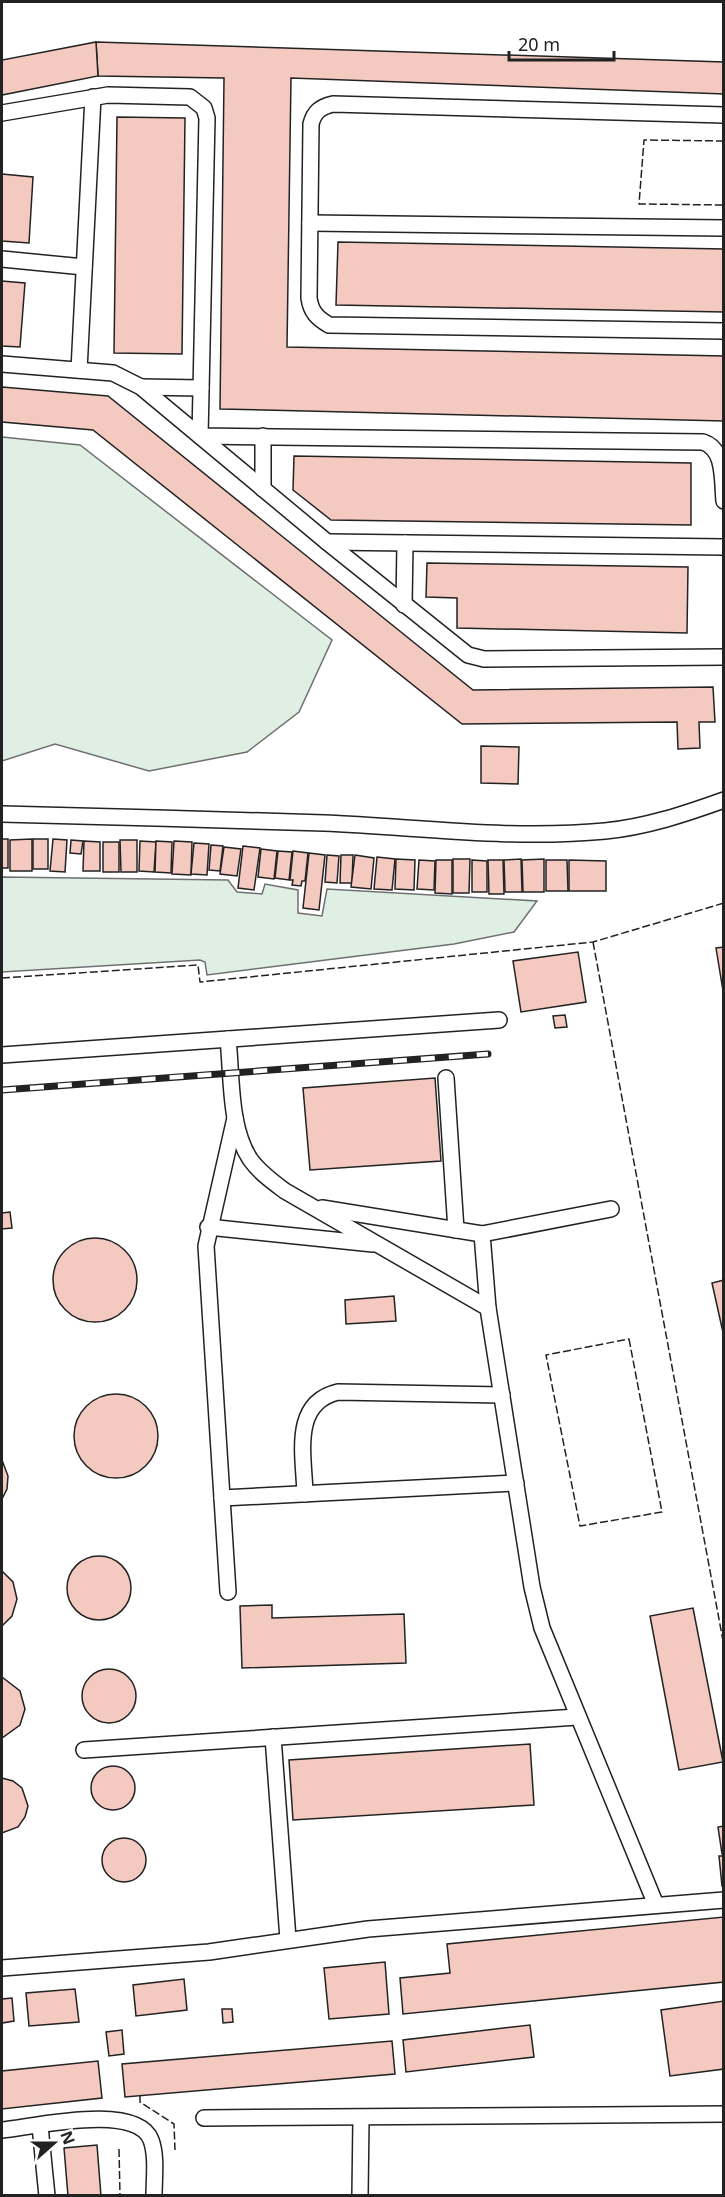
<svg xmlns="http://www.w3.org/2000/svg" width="725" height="2197" viewBox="0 0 725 2197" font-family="'Noto Sans',sans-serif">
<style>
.green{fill:#e0efe3;stroke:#6f6f6f;stroke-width:1.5}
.building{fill:#f3c9c0;stroke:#222;stroke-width:1.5}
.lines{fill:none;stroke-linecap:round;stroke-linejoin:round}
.lane-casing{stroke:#222;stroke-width:18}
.lane{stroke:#fff;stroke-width:15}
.rail-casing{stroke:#222;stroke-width:7}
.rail{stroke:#fff;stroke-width:4.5;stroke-dasharray:14;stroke-linecap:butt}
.fence{stroke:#222;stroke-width:1.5;stroke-dasharray:8 3;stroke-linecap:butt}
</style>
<rect width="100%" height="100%" fill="#fff"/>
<g class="green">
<path d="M2,437L80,445L332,640L299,712L247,752L149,771L55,744L2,761Z"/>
<path d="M2,877L228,880L237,892L262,894L265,884L298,890V913L322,916L327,889L537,901L514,932L454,944L207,975L205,962L200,960L2,972Z"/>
</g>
<g class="building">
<path d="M96,42L724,62V94L291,78L287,347L724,356V421L220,409L224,78L98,76Z"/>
<path d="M96,42L98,76L2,95V60Z"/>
<path d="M117,117L185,118L182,354L114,353Z"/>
<path d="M2,174L33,177L29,243L2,241Z"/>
<path d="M338,242L724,249V312L336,305Z"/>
<path d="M2,281L25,283L20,347L2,346Z"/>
<path d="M2,387L108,396L473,690L713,687L715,722H699L700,748L678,749L677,722L462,724L93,430L2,422Z"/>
<path d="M294,456L691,463V525L331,520L293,490Z"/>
<path d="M427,563L688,567L687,633L457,628V598L426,597Z"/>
<path d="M481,746L519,747L518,784L481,783Z"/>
<rect x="2" y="839" width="6" height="29"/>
<path d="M32,839V871H10V840Z"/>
<rect x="33" y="839" width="15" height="30"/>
<path d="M53,839L67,840L65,872L50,871Z"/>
<path d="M71,840L83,841L81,854L70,853Z"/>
<path d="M120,840H137V872H121Z"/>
<path d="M84,841L100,842V871H83Z"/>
<path d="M140,841L156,842L154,872L139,871Z"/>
<path d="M156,841L172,842L171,873L155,872Z"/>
<path d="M174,841L192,842L191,875L172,874Z"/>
<rect x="103" y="842" width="16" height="30"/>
<path d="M194,843L209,844L207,875L191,874Z"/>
<path d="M211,845L223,846L220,871L209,870Z"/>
<path d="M243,846L260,848L254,890L238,888Z"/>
<path d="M224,847L241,849L237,876L220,874Z"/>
<path d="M261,849L277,851L274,879L258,877Z"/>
<path d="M278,851L292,852L289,880L275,878Z"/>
<path d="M293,851L308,853L305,881H302L301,886L292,885L293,880H290Z"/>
<path d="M309,853L325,855L319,910L303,908Z"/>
<path d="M327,855L339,856L337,883L325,882Z"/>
<path d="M341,855H353L352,883H340Z"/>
<path d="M355,855L374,858L371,889L351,887Z"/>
<path d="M377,857L395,859L392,890L374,889Z"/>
<path d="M396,859L415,860L414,890L395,889Z"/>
<path d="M453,859H470L469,893H453Z"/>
<path d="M521,859L522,892H505L504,860Z"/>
<path d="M544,859V892H523L522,860Z"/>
<path d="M419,860L435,861L434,890L417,889Z"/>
<path d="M436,860H452V894L435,893Z"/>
<path d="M472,860L487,861V892H472Z"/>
<path d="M488,860H503L504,894H489Z"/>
<path d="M546,860H567L568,891H546Z"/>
<path d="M569,860L606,861V891H569Z"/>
<path d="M724,947V997L716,948Z"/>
<path d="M578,952L586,1002L521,1012L513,961Z"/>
<path d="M565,1015L567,1027L555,1028L553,1016Z"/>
<path d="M435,1078L441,1161L310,1170L303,1088Z"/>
<path d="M10,1212L12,1228L2,1229V1213Z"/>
<circle cx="95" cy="1280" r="42"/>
<path d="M724,1280V1337L712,1283Z"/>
<path d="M394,1296L396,1321L346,1324L345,1300Z"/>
<circle cx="116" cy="1436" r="42"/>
<path d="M2,1460L8,1476L7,1489L2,1499Z"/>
<circle cx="99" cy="1588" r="32"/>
<path d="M2,1571L13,1582L17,1599L12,1616L2,1626Z"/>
<path d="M272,1605V1618L404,1614L406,1663L242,1668L240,1606Z"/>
<path d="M693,1608L723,1762L679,1770L650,1616Z"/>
<circle cx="109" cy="1696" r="27"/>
<path d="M2,1677L20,1691L25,1709L20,1725L2,1738Z"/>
<path d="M530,1744L534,1805L293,1820L289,1760Z"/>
<circle cx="113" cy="1788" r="22"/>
<path d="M2,1778L13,1781L22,1788L28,1806L25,1817L18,1827L2,1833Z"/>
<path d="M724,1826V1854H722L718,1827Z"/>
<circle cx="124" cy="1860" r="22"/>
<path d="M719,1856H724V1886H722Z"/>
<path d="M724,1917V1982L403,2014L400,1978L450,1973L447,1944Z"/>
<path d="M385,1962L389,2014L329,2019L324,1968Z"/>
<path d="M184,1979L187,2010L136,2016L133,1985Z"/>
<path d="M75,1989L79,2022L29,2026L26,1993Z"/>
<path d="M12,1998L14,2021L2,2023V1999Z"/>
<path d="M724,2001V2069L670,2076L661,2010Z"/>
<path d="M222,2009H232L233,2022L223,2023Z"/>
<path d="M530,2025L534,2057L406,2072L403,2040Z"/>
<path d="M122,2030L124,2054L109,2056L106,2032Z"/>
<path d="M392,2041L395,2074L125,2097L122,2064Z"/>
<path d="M98,2061L102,2098L2,2109V2071Z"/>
<path d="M97,2145L101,2196H68L64,2148Z"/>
</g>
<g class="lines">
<defs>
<g id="lane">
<path d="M2,113L108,95L190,97L204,108L207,118L200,436L703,442C725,449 722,480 724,501"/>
<path d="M724,115L333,104C320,107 314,112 311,124L309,298C311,312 317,318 329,325L724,331"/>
<path d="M310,223L724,228"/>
<path d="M2,259L84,267"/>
<path d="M2,364L113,373L141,387L327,542L468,655L484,659L724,657"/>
<path d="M79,370L93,97"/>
<path d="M141,387L201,388"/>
<path d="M263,436V489"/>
<path d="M327,542L724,547"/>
<path d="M404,605L405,543"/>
<path d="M2,814C109,817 217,819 324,823C418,827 511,840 605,831C646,827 685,814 724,800"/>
<path d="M228,1039C232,1076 229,1127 250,1159C259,1172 273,1182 285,1191L488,1308L532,1587L542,1628L656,1905"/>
<path d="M2,1055L499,1020"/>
<path d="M446,1078L456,1230"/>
<path d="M322,1208L482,1234"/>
<path d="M208,1227L373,1244"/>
<path d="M488,1308L482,1234L611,1209"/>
<path d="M305,1494C304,1456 291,1403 338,1392L502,1395"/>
<path d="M222,1498L516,1483"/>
<path d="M228,1592L206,1246L235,1118"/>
<path d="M273,1737L288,1939"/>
<path d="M84,1750L577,1717"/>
<path d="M2,1968L209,1952L368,1929L724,1900"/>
<path d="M204,2118L724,2114"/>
<path d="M40,2126L47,2196"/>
<path d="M2,2130C33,2127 137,2102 151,2140C157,2156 154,2178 154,2196"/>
<path d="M360,2196L361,2118"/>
</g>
</defs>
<use href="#lane" class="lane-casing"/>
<use href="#lane" class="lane"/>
<defs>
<path id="rail" d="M2,1090L488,1054"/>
</defs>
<use href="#rail" class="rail-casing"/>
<use href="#rail" class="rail"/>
<g class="fence">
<path d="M724,141L644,140L639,204L724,205"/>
<path d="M593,942L724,1646"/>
<path d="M2,978L198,965L200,982L593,942L724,903"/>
<path d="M629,1339L662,1512L580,1526L546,1355Z"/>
<path d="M140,2095V2102L174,2124L175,2150"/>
<path d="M119,2149L120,2196"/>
</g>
</g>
<rect width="725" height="2197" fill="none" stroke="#222222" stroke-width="6"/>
<g transform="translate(54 2143) rotate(69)" stroke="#ffffff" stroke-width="4.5" paint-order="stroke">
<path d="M0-4.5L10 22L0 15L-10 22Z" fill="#222222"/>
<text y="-9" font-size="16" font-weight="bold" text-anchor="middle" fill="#222222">N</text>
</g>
<path d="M509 51v9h105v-9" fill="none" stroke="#222222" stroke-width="3"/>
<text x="518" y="51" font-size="18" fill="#222222" stroke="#ffffff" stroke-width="4.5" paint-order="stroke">20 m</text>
</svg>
